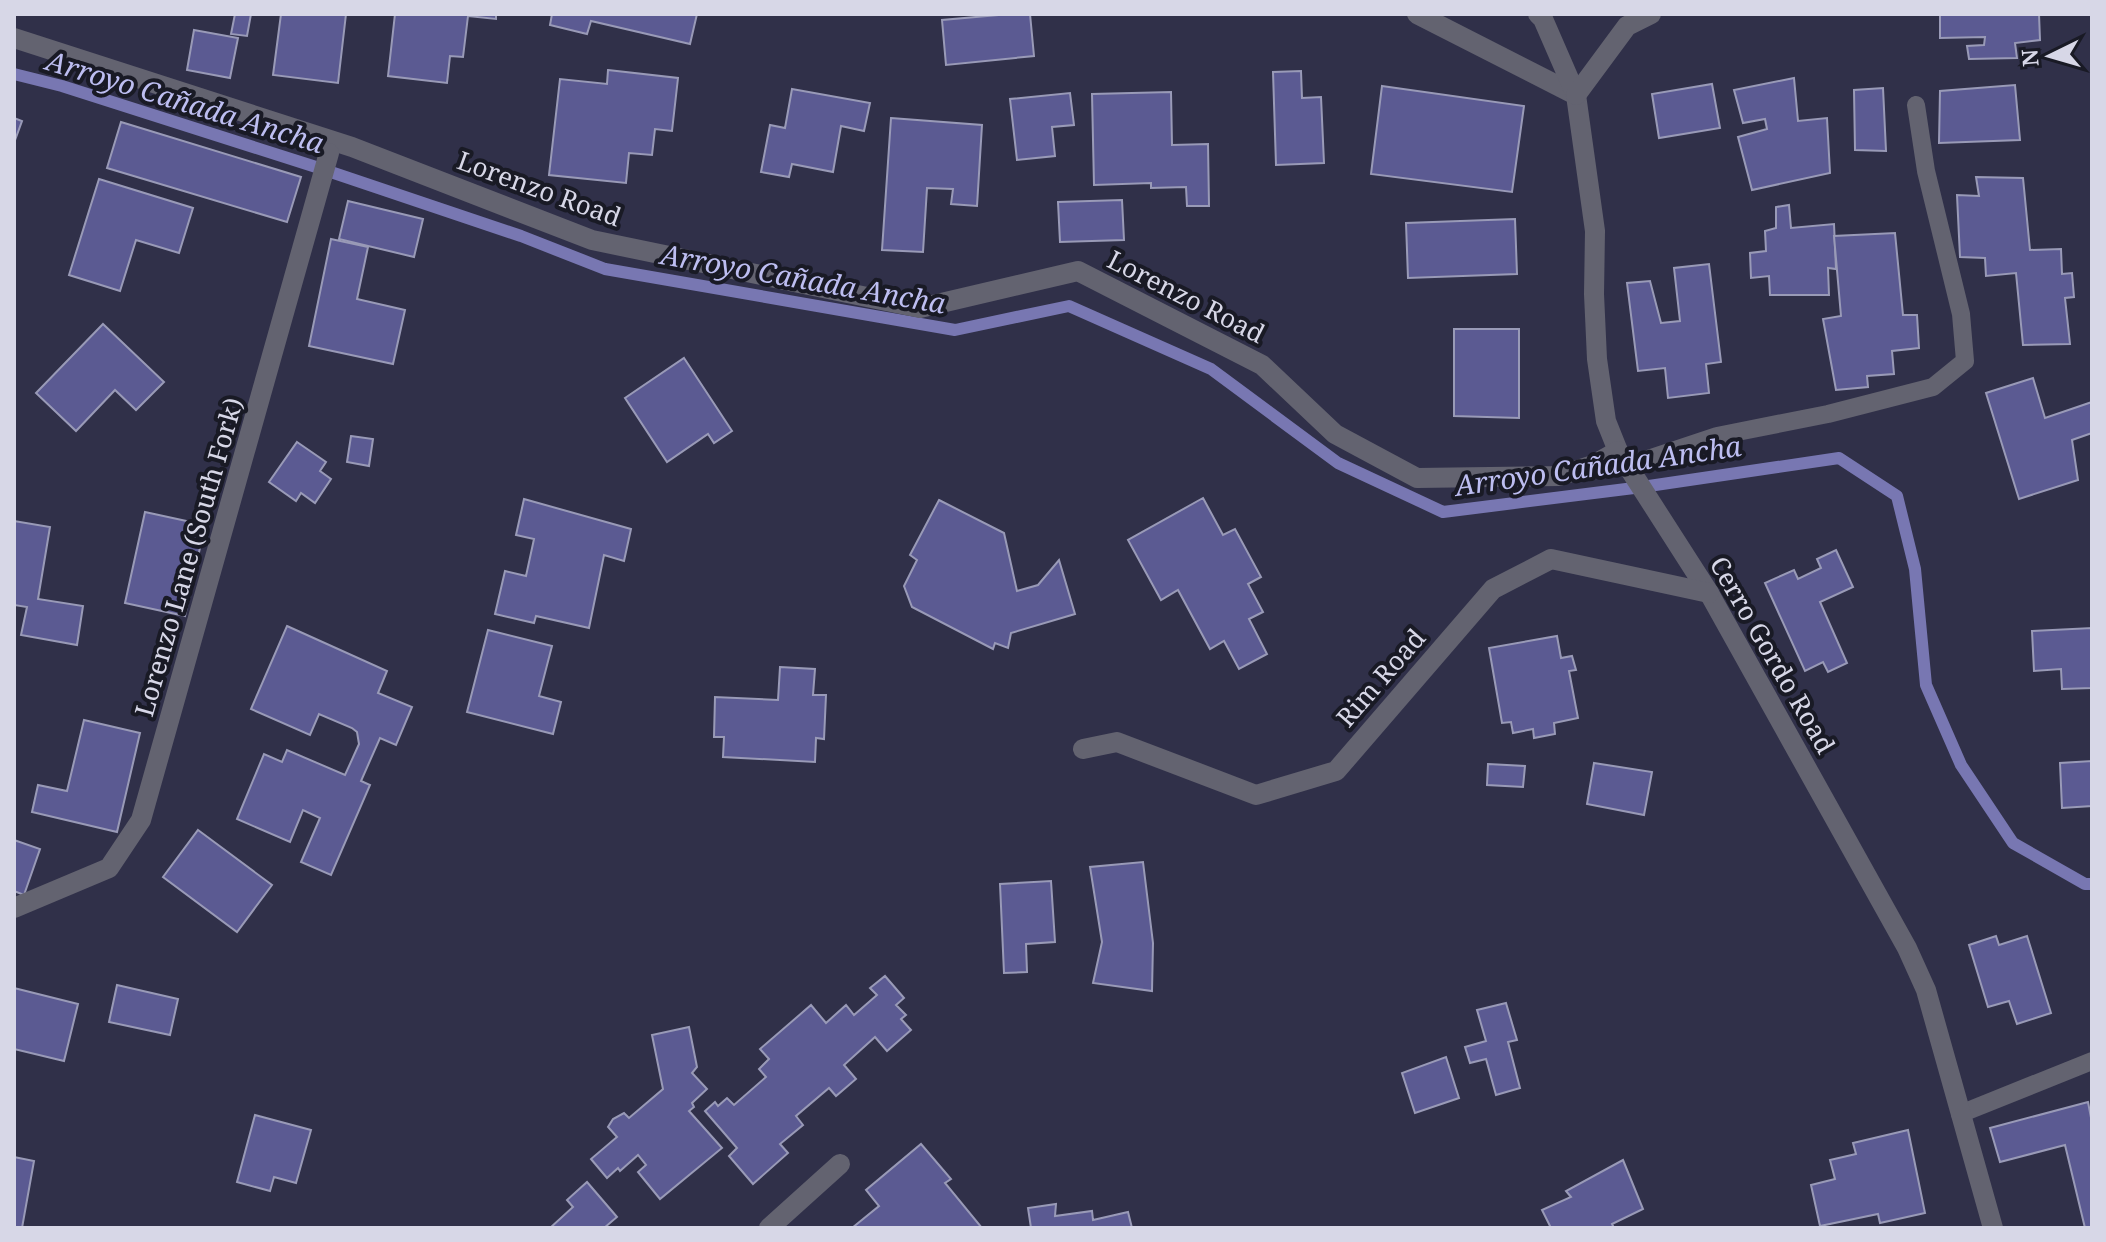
<svg xmlns="http://www.w3.org/2000/svg" width="2106" height="1242" viewBox="0 0 2106 1242" font-family="'Noto Serif',serif">
<style>
.lines{fill:none;stroke-linecap:round;stroke-linejoin:round}
.stream{stroke:#7877b2;stroke-width:12}
.building{fill:#5b5a92;stroke:#999ab7;stroke-width:2}
.service{stroke:#636370;stroke-width:18}
.minor{stroke:#636370;stroke-width:20}
.labels{text-anchor:middle;stroke-width:8;stroke-linejoin:round;paint-order:stroke}
.street-label{font-size:26px;fill:#d7d7e7;stroke:#191a25}
.water-label{font-size:28px;font-style:italic;fill:#bdbef1;stroke:#191a25}
</style>
<rect width="100%" height="100%" fill="#303049"/>
<g class="lines">
<path class="stream" d="M14,74L62,86L316,167L521,236L605,269L955,330L1069,306L1211,369L1338,463L1443,512L1642,487L1839,458L1897,496L1915,569L1926,685L1961,765L2013,843L2085,884H2092"/>
</g>
<g class="building">
<path d="M235,14H251L247,36L231,34Z"/>
<path d="M281,14H346L338,83L273,75Z"/>
<path d="M395,14H496V19L468,16L463,57L450,56L447,83L388,76Z"/>
<path d="M552,14H697L690,44L591,21L587,34L550,25Z"/>
<path d="M1010,14H1030L1034,56L946,65L942,20Z"/>
<path d="M1940,14H2039L2040,40L2015,43L2017,58L1969,59L1967,46L1984,45L1985,37L1940,38Z"/>
<path d="M194,30L238,38L230,78L187,70Z"/>
<path d="M608,70L678,78L672,131L655,129L652,155L629,153L626,183L549,175L560,79L607,84Z"/>
<path d="M1301,71L1302,98L1321,97L1324,163L1276,165L1273,72Z"/>
<path d="M1794,78L1798,121L1827,118L1830,173L1752,190L1738,137L1767,129L1765,119L1743,123L1734,90Z"/>
<path d="M1712,84L1720,128L1659,138L1652,94Z"/>
<path d="M2015,85L2020,140L1939,143L1940,91Z"/>
<path d="M1382,86L1524,106L1512,192L1371,174Z"/>
<path d="M1883,88L1886,151L1855,150L1854,90Z"/>
<path d="M792,89L870,103L864,131L841,126L833,172L792,164L789,177L761,172L770,125L785,128Z"/>
<path d="M1171,92L1172,145L1208,144L1209,206H1187L1186,187L1151,188V183L1094,185L1092,94Z"/>
<path d="M1070,93L1074,125L1052,127L1055,156L1017,160L1010,99Z"/>
<path d="M14,118L22,121L14,143Z"/>
<path d="M891,118L982,125L977,206L951,204L953,189L927,188L923,252L882,250Z"/>
<path d="M121,122L301,177L287,222L107,168Z"/>
<path d="M1976,177L2023,178L2030,250L2061,249L2062,274L2072,273L2074,297L2065,298L2070,344L2023,345L2016,273L1986,276L1985,258L1960,257L1957,195L1979,196Z"/>
<path d="M99,179L193,208L179,253L136,240L120,291L69,275Z"/>
<path d="M1122,200L1124,240L1060,242L1058,202Z"/>
<path d="M348,201L423,219L414,257L339,239Z"/>
<path d="M1789,205L1791,228L1834,224L1836,269L1828,268L1829,295H1770L1769,276L1751,278L1750,253L1766,251L1765,231L1776,228V207Z"/>
<path d="M1515,219L1517,274L1408,278L1406,223Z"/>
<path d="M1895,233L1903,315H1917L1919,348L1892,351L1894,374L1867,376L1868,387L1836,390L1823,319L1841,316L1834,236Z"/>
<path d="M331,239L368,247L357,299L405,310L393,364L309,346Z"/>
<path d="M1709,264L1721,362L1706,364L1709,393L1668,398L1665,368L1638,371L1627,283L1650,281L1661,323L1680,321L1674,268Z"/>
<path d="M103,324L164,382L136,410L115,390L76,431L36,393Z"/>
<path d="M1454,329H1519V418L1454,416Z"/>
<path d="M684,358L732,431L714,443L708,434L667,462L625,398Z"/>
<path d="M2033,378L2045,418L2092,402V433L2072,440L2078,480L2019,499L1986,393Z"/>
<path d="M351,436L373,439L369,466L347,462Z"/>
<path d="M297,442L326,462L320,471L331,479L315,503L301,493L296,501L269,482Z"/>
<path d="M1203,498L1223,535L1235,529L1261,577L1248,584L1263,612L1249,619L1267,654L1239,669L1224,641L1210,649L1178,590L1161,600L1128,540Z"/>
<path d="M524,499L631,529L624,561L604,555L589,628L536,616L534,623L495,614L505,571L526,576L534,539L516,535Z"/>
<path d="M939,500L1004,533L1017,591L1038,585L1059,560L1075,614L1011,633L1008,648L995,643L993,649L912,607L904,586L917,560L910,555Z"/>
<path d="M145,512L205,525L185,616L125,603Z"/>
<path d="M14,521L50,527L38,599L83,606L77,645L21,635L27,607L14,605Z"/>
<path d="M1836,550L1853,587L1820,602L1847,663L1828,672L1823,662L1805,671L1765,583L1794,570L1798,579L1821,568L1817,559Z"/>
<path d="M287,626L387,671L378,693L412,707L396,745L380,738L361,781L370,785L331,875L301,862L320,818L303,810L290,842L237,819L264,754L282,762L287,750L345,775L359,744L357,732L352,728L319,714L310,735L251,709Z"/>
<path d="M2092,628V688L2062,689L2061,669L2034,671L2032,631Z"/>
<path d="M488,630L552,646L539,696L561,702L553,734L467,712Z"/>
<path d="M1557,636L1561,658L1572,656L1576,670L1569,671L1578,718L1554,723L1555,734L1534,738L1533,729L1513,733L1511,722L1502,723L1489,648Z"/>
<path d="M780,667L815,669L813,695H826L824,739L816,738L815,762L723,757L724,737H714L715,697L778,700Z"/>
<path d="M84,720L140,733L117,832L32,812L38,785L67,791Z"/>
<path d="M2092,761V806L2062,808L2060,763Z"/>
<path d="M1594,763L1652,772L1644,815L1587,804Z"/>
<path d="M1488,764L1525,766L1523,787L1487,785Z"/>
<path d="M198,830L272,885L237,932L163,877Z"/>
<path d="M14,840L40,849L24,895L14,891Z"/>
<path d="M1143,862L1153,943L1152,991L1093,983L1102,942L1090,867Z"/>
<path d="M1051,881L1055,942L1026,944L1027,972L1004,973L1000,884Z"/>
<path d="M1996,936L1999,945L2027,936L2051,1013L2017,1024L2009,1001L1988,1007L1969,945Z"/>
<path d="M885,976L904,998L896,1005L906,1015L901,1019L911,1030L887,1051L875,1037L844,1065L856,1079L836,1096L829,1088L796,1116L803,1125L780,1144L788,1153L753,1184L729,1156L737,1148L705,1111L715,1102L718,1106L727,1098L734,1105L766,1077L759,1069L769,1059L760,1049L811,1005L826,1023L846,1005L854,1015L877,995L870,988Z"/>
<path d="M117,985L178,999L170,1035L109,1022Z"/>
<path d="M14,988L78,1004L64,1061L14,1049Z"/>
<path d="M1506,1003L1517,1040L1508,1042L1520,1088L1496,1095L1486,1059L1470,1063L1465,1047L1486,1041L1477,1010Z"/>
<path d="M689,1027L697,1067L692,1073L707,1089L692,1103L694,1107L689,1111L722,1148L660,1199L638,1172L646,1165L638,1155L620,1171L618,1168L607,1178L591,1159L617,1137L608,1127L613,1119L624,1113L629,1118L663,1089L652,1035Z"/>
<path d="M1446,1057L1459,1098L1415,1113L1402,1073Z"/>
<path d="M2088,1102L2092,1123V1228H2085L2065,1145L2000,1162L1990,1128Z"/>
<path d="M255,1115L311,1130L296,1183L274,1177L270,1191L237,1182Z"/>
<path d="M1908,1130L1925,1213L1880,1223L1878,1214L1820,1226L1811,1185L1835,1179L1830,1160L1856,1154L1853,1143Z"/>
<path d="M921,1144L951,1179L945,1183L982,1228H852L879,1206L866,1190Z"/>
<path d="M14,1157L34,1161L22,1228H14Z"/>
<path d="M1623,1160L1643,1209L1612,1224L1614,1228H1551L1542,1210L1571,1197L1566,1191Z"/>
<path d="M587,1182L617,1217L604,1228H550L573,1207L567,1200Z"/>
<path d="M1056,1204L1055,1216L1092,1211L1093,1220L1128,1212L1132,1228H1031L1028,1208Z"/>
</g>
<g class="lines">
<g class="service">
<path d="M1627,466L1717,436L1828,414L1933,387L1965,361L1961,314L1926,171L1916,105"/>
<path d="M1960,1114L2092,1061"/>
</g>
<g class="minor">
<path d="M1417,14L1576,95L1595,231L1594,294L1597,359L1606,421L1618,451L1709,593L1907,948L1926,990L1993,1228"/>
<path d="M1538,14L1543,19L1576,95"/>
<path d="M14,38L352,147L592,240L920,308L1078,271L1262,365L1335,434L1417,478L1559,476L1593,465L1618,451"/>
<path d="M1576,95L1627,26L1651,14"/>
<path d="M1083,749L1117,742L1256,795L1336,771L1493,589L1551,559L1709,593"/>
<path d="M14,908L109,868L141,820L329,153"/>
<path d="M769,1228L840,1164"/>
</g>
</g>
<g class="labels">
<g class="street-label">
<text transform="translate(539 189) rotate(20)" y="9">Lorenzo Road</text>
<text transform="translate(1186 297) rotate(27)" y="9">Lorenzo Road</text>
<text transform="translate(189 557) rotate(-74)" y="9">Lorenzo Lane (South Fork)</text>
<text transform="translate(1772 655) rotate(60)" y="9">Cerro Gordo Road</text>
<text transform="translate(1381 678) rotate(-49)" y="9">Rim Road</text>
</g>
<g class="water-label">
<text transform="translate(185 102) rotate(17)" y="10">Arroyo Cañada Ancha</text>
<text transform="translate(803 279) rotate(10)" y="10">Arroyo Cañada Ancha</text>
<text transform="translate(1598 466) rotate(-8)" y="10">Arroyo Cañada Ancha</text>
</g>
</g>
<rect width="2106" height="1242" fill="none" stroke="#d7d7e7" stroke-width="32"/>
<g transform="translate(2050 56) rotate(265)" stroke="#191a25" stroke-width="6" paint-order="stroke">
<path d="M0-6L14 30L0 20L-14 30Z" fill="#d7d7e7"/>
<text y="-12" font-size="22" font-weight="bold" text-anchor="middle" fill="#d7d7e7">N</text>
</g>
</svg>
